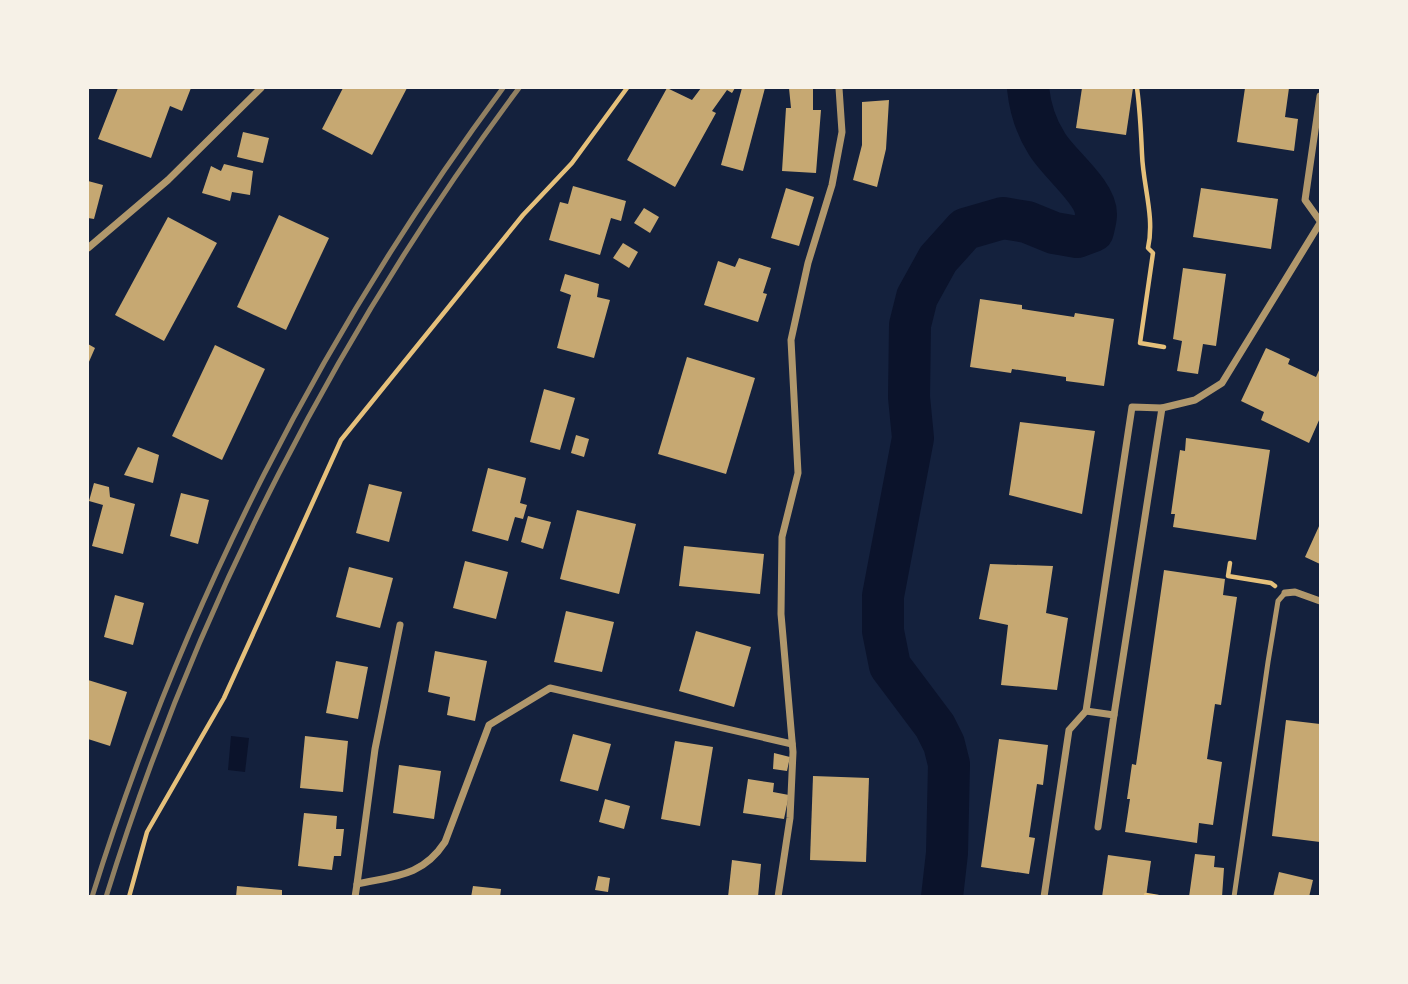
<svg xmlns="http://www.w3.org/2000/svg" width="1408" height="984" viewBox="0 0 1408 984" font-family="'DM Sans',sans-serif">
<style>
.water{fill:#0b132b}
.lines{fill:none;stroke-linecap:round;stroke-linejoin:round}
.river{stroke:#0b132b;stroke-width:42}
.building{fill:#c6a872}
.path{stroke:#e5c07b;stroke-width:4.5}
.service{stroke:#b1986c;stroke-width:5}
.minor{stroke:#b1986c;stroke-width:7}
.rail{stroke:#918062;stroke-width:5}
</style>
<rect width="100%" height="100%" fill="#14213d"/>
<path class="water" d="M231,736L249,738L245,772L228,770Z"/>
<g class="lines">
<path class="river" d="M942,897L947,853L949,764L944,744L935,726L890,666L883,631V596L913,438L909,397L910,325L917,297L938,259L965,229L1003,218L1027,222L1054,233L1077,237L1093,231C1094,226 1096,220 1096,214C1096,192 1059,164 1047,144C1036,127 1030,107 1028,88"/>
</g>
<g class="building">
<path d="M118,88H191L182,111L170,106L151,158L98,139Z"/>
<path d="M343,88H407L372,155L322,129Z"/>
<path d="M667,88L692,100L701,88H735L732,93L727,90L712,111L716,113L675,187L627,160Z"/>
<path d="M742,88H765L743,171L721,165Z"/>
<path d="M789,88H813V110H821L816,173L782,171L786,108H791Z"/>
<path d="M1082,88H1133L1126,135L1076,128Z"/>
<path d="M1245,88H1289L1285,117L1298,119L1294,151L1237,142Z"/>
<path d="M889,100L886,149L877,187L853,180L862,145V102Z"/>
<path d="M243,132L269,138L263,163L237,157Z"/>
<path d="M224,164L253,171L250,195L232,192L230,201L202,193L211,166L221,171Z"/>
<path d="M88,181L103,185L94,219L88,218Z"/>
<path d="M573,186L626,201L621,221L611,218L600,255L549,240L560,202L568,204Z"/>
<path d="M786,188L814,197L799,246L771,238Z"/>
<path d="M1201,188L1278,199L1271,249L1193,237Z"/>
<path d="M644,208L659,217L650,233L634,223Z"/>
<path d="M279,215L329,238L286,330L237,307Z"/>
<path d="M168,217L217,243L164,341L115,315Z"/>
<path d="M623,243L638,252L629,268L613,258Z"/>
<path d="M739,258L771,268L763,293L767,294L758,322L704,305L718,261L735,267Z"/>
<path d="M1183,268L1226,274L1216,346L1203,344L1198,374L1177,371L1182,341L1173,339Z"/>
<path d="M565,274L599,284L597,297L610,300L594,358L557,348L571,295L560,291Z"/>
<path d="M980,299L1022,305V309L1074,317L1075,313L1114,319L1104,386L1066,381V377L1012,369L1011,373L970,367Z"/>
<path d="M88,344L95,348L88,364Z"/>
<path d="M215,345L265,369L222,460L172,436Z"/>
<path d="M1266,348L1290,359L1288,364L1316,377L1320,368V418L1309,443L1261,420L1264,412L1241,401Z"/>
<path d="M687,357L755,378L726,474L658,454Z"/>
<path d="M544,389L575,398L560,450L530,442Z"/>
<path d="M1020,422L1095,431L1082,514L1009,495Z"/>
<path d="M576,435L589,439L584,457L571,453Z"/>
<path d="M1186,438L1270,450L1256,540L1173,527L1175,514H1171L1180,450L1185,451Z"/>
<path d="M138,447L159,455L153,483L124,475Z"/>
<path d="M488,468L526,478L520,503L527,505L523,519L515,517L508,541L472,531Z"/>
<path d="M94,483L109,487L110,497L135,504L123,554L92,546L103,505L89,501Z"/>
<path d="M369,484L402,492L389,542L356,533Z"/>
<path d="M181,493L209,500L198,544L170,536Z"/>
<path d="M577,510L636,524L619,594L560,579Z"/>
<path d="M528,516L551,522L543,549L521,542Z"/>
<path d="M1320,524V564L1305,557Z"/>
<path d="M684,546L764,554L760,594L679,586Z"/>
<path d="M465,561L508,572L496,619L453,608Z"/>
<path d="M990,564L1053,566L1046,613L1068,618L1057,690L1001,685L1008,625L979,619Z"/>
<path d="M349,567L393,578L380,628L336,617Z"/>
<path d="M1164,570L1225,579L1223,595L1237,597L1221,705L1215,704L1207,759L1222,762L1213,825L1199,823L1197,843L1125,832L1130,799H1127L1132,764L1136,765Z"/>
<path d="M115,595L144,603L133,645L104,637Z"/>
<path d="M566,611L614,622L602,672L554,662Z"/>
<path d="M696,631L751,647L734,707L679,691Z"/>
<path d="M435,651L487,661L475,721L447,715L450,697L428,692Z"/>
<path d="M336,661L368,667L358,719L326,713Z"/>
<path d="M88,680L127,692L110,746L88,739Z"/>
<path d="M1286,720L1320,724V842L1272,836Z"/>
<path d="M573,734L611,744L598,791L560,781Z"/>
<path d="M305,736L348,741L343,792L300,788Z"/>
<path d="M999,739L1048,745L1043,785L1037,784L1029,837L1035,838L1029,874L981,867Z"/>
<path d="M675,741L713,747L700,826L661,819Z"/>
<path d="M774,753L790,757L787,771L773,769Z"/>
<path d="M399,765L441,771L434,819L393,813Z"/>
<path d="M813,776L869,778L866,862L810,860Z"/>
<path d="M748,779L774,783L773,792L789,795L784,819L743,813Z"/>
<path d="M605,799L630,806L624,829L599,822Z"/>
<path d="M304,813L337,816L336,829H344L341,856H334L332,870L298,866Z"/>
<path d="M1195,854L1215,856L1214,867L1224,868L1222,897H1189Z"/>
<path d="M1108,855L1151,861L1146,897H1102Z"/>
<path d="M732,860L761,864L758,897H728Z"/>
<path d="M1279,872L1313,880L1309,897H1273Z"/>
<path d="M598,876L610,878L608,892L595,890Z"/>
<path d="M237,886L282,890V897H236Z"/>
<path d="M473,886L501,889L500,897H471Z"/>
</g>
<g class="lines">
<g class="path">
<path d="M1137,88C1140,110 1141,131 1142,154C1143,186 1155,217 1148,248L1153,253L1140,343L1164,347"/>
<path d="M1230,563L1228,576L1271,583L1275,586"/>
<path d="M1146,895L1158,897"/>
<path d="M129,897L147,832L224,698L341,440L523,215L572,163L627,88"/>
</g>
<path class="service" d="M1234,897L1268,662L1278,601L1285,593"/>
<g class="minor">
<path d="M1320,96L1305,200L1320,221"/>
<path d="M88,248L168,180L261,88"/>
<path d="M1285,593L1295,592L1320,601"/>
<path d="M1086,711L1114,715L1098,827"/>
<path d="M1114,715L1162,408"/>
<path d="M357,884L375,749L400,625"/>
<path d="M355,897L357,884C394,876 422,877 445,842L489,725L550,688L792,744"/>
<path d="M778,897L790,818L793,752L781,614L782,537L798,473L791,340L808,263L832,185L842,132L839,88"/>
<path d="M1044,897L1069,730L1086,711L1132,407L1162,408L1195,400L1222,383L1320,223"/>
</g>
<g class="rail">
<path d="M92,897C182,607 323,331 503,88"/>
<path d="M106,897C196,607 338,330 519,88"/>
</g>
</g>
<rect width="1408" height="984" fill="none" stroke="#f6f1e7" stroke-width="178"/>
</svg>
